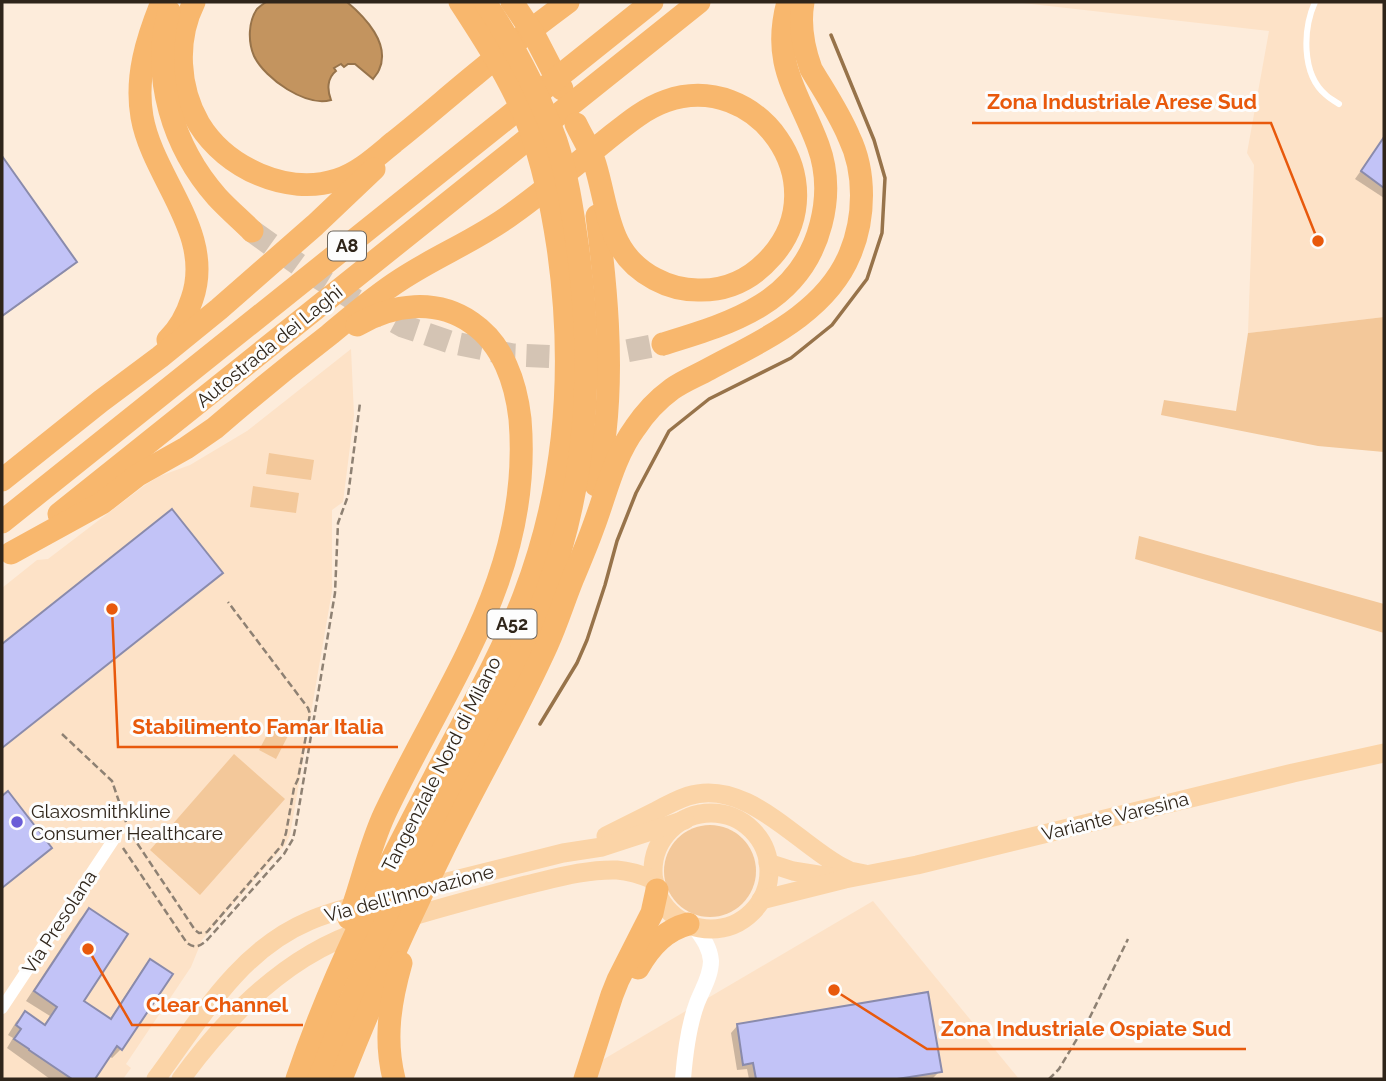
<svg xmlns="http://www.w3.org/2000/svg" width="1386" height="1081" viewBox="0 0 1386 1081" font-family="Raleway,sans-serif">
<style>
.built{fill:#fde2c7}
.green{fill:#f3c89a}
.water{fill:#c3945f;stroke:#97734a;stroke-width:2}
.shadow{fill:#0003}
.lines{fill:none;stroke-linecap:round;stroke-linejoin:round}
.stream{stroke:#97734a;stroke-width:3.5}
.building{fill:#c2c3f7;stroke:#8a8bac;stroke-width:2}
.motorway-tunnel{stroke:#d4c4b4;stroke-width:23;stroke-dasharray:23 11;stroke-linecap:butt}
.path{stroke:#8e8173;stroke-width:2.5;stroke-dasharray:7 3.5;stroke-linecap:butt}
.service{stroke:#fff;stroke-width:6}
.minor{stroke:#fff;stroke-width:12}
.tertiary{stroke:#fff;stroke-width:16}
.primary{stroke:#fbd4a7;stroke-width:19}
.motorway{stroke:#f8b76d;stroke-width:23}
.poi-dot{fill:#6a5dd7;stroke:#fdfdfd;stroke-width:2.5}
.labels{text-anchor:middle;stroke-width:6;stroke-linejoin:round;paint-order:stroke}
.shield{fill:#fdfdfd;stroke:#6d665e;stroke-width:2}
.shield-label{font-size:18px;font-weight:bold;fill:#2f251a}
.street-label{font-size:19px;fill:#2f251a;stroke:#fdfdfd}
.poi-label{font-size:19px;fill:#2f251a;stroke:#fdfdfd;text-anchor:start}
.leader{fill:none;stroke:#e8590c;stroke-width:2.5}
.callout-dot{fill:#e8590c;stroke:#fdfdfd;stroke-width:2.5}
.callout-label{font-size:21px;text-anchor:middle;font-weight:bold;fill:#e8590c;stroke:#fdfdfd;stroke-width:6;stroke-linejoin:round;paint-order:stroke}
</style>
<rect width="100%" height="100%" fill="#fdecdb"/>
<g class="built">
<path d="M1014,2H1384V317L1248,333L1254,165L1247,153L1269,31Z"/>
<path d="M351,349L354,415L343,502L332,510V591L290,835L285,845L202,940L191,967L126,1064L131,1068L123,1079H2V588L37,560L48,559L145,485L160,476L190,465L247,431Z"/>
<path d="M873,901L1019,1079H570Z"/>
</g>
<g class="green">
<path d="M1384,317V452L1318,446L1161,415L1164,400L1236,411L1248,333Z"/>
<path d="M269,453L314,460L311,480L266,474Z"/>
<path d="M253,486L299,493L296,513L250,507Z"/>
<path d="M1139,536L1384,604V633L1135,559Z"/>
<path d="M276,718L293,726L276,759L259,750Z"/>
<path d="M234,754L285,799L200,895L150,850Z"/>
<circle cx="710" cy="871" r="46"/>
</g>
<path class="water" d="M266,2H347C365,17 391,44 379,70C378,73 375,76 373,79L355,64H348L344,67L341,64L334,68L336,71C327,78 327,90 331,100C306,107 265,79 254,56C248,42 248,22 257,9C260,6 263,4 266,2Z"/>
<g class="shadow">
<path d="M1384,138V198L1355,179Z"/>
<path d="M2,159L75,262L66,271L2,317Z"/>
<path d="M172,511L214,580L2,748V646Z"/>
<path d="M89,910L81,1001L109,1020L142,970L151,961L121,1049L112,1058L109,1056L93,1079H50L7,1048L13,1038L8,1035L16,1022L25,1013L43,1026L50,1016L26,1001L80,919Z"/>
<path d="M737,1026L940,1071L933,1078L925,1079H749L747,1069L737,1070L731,1033Z"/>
</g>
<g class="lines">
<path class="stream" d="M540,724L577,663L587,640L605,585L617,541L636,493L669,431L709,399L791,358L832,325L867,279L882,233L885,178L874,140L831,35"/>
</g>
<g class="building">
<path d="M1384,137V188L1361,171Z"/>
<path d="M2,156L77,262L2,316Z"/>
<path d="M172,509L223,573L2,748V644Z"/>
<path d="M8,791L52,848L2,888V796Z"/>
<path d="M89,908L128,934L84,1001L111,1019L150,959L173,974L122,1050L117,1046L95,1079H72L29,1050V1049L14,1039L21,1029L16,1025L25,1011L45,1025L57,1007L34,991Z"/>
<path d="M928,992L942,1072L897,1079H756L753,1063L743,1065L737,1024Z"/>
</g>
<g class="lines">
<path class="motorway-tunnel" d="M252,231L309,272L362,304L403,326L450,342L513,355L589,358L663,344"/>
<g class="path">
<path d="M62,734L112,781L129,831L195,930L199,933L207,932L282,845L286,833L294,788L298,779L310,714L308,708L228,602"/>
<path d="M123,848L187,943C195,949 201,946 208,939L284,854L293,839L296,825L335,593L338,523L348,496L360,403"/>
<path d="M1049,1079L1059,1069L1090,1017L1128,939"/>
</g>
<path class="service" d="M1315,2C1303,29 1301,74 1326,95C1330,99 1335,101 1339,104"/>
<path class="minor" d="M2,1008L116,836"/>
<path class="tertiary" d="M683,1079C685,1054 688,1027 697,1003C702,990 711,976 711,961C710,947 702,937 695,927"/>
<g class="primary">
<circle cx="711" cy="871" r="58"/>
<path d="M606,836C622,828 638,820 654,812C665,806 676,800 688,796C745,778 795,841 840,866L850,871L865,874"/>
<path d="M768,863L793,871L837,878"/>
<path d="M415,890L563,853L602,847L685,820"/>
<path d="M761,900L845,879L917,865L1293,773L1384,753"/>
<path d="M400,920C442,907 484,896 526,885C556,878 587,869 617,870C631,871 642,875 654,880"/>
<path d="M156,1079C199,1021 238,951 309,921C327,913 346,908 366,903"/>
<path d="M181,1079C227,1016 288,954 364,930"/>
</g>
<g class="motorway">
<path d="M162,2C147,39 135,77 142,117C153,179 215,233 192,299C187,315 180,328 168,340"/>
<path d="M194,2C175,40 178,88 199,124C226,168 287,196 337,180C359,173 377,156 394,142C422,120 449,96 476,74C506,49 537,25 568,2"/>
<path d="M512,2L533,33L562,89"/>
<path d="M169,11C151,77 173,147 217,197C228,209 241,220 252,231"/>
<path d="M663,344C732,323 801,303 821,224C828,197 828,172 818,145C798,91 771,65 788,2"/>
<path d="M2,480L101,401L160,357L219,309L315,225L374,169"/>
<path d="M596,485C599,467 603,449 605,432C613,361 606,286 597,216"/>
<path d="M59,514L699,2"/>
<path d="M2,522L652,2"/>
<path d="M11,553L102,503L138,475L186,448L215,428C252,396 290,365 329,335C352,316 375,296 400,280C436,256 477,240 512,214C544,191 574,166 605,141C624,126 643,109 666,101C757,69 837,182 772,256C753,278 728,291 698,290C683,290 668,286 655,279C607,254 609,210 595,164C591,150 582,137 576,124"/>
<path d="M349,918C362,884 369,847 385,813C447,682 533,573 520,419C516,383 503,344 472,323C436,298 393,304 357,325"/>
<path d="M638,968C649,948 665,930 688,924"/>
<path d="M297,1079C332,975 383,875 434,778C465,718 500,659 524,596C567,484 575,365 558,247C552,207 544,167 530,129C513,83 486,42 460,2"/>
<path d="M319,1079C346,1009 376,940 409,872C434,822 460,772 486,722C508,679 530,636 547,591C588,479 594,360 577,243C572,208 567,174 556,141C538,91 514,46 485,2"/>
<path d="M341,1079C371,1003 404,928 441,854C475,784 515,716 547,645C557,623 564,600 573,578C580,561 587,545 593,528C606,494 613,458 635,428C645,413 657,400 672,389C683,381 696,376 709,369C761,341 826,313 850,254C865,218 866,172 849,137C839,113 824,91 811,69C803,47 799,25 803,2"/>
<path d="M394,1079C384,1039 390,1002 401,963"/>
<path d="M585,1079L612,995L618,980L652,913L657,890"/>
</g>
</g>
<circle class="poi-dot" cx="17" cy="822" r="7"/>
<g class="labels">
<g class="shield">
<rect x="328" y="231.5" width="38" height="29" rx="5"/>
<rect x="487.5" y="609.5" width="49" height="29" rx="5"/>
</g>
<g class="shield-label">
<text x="347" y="252">A8</text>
<text x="512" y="630">A52</text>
</g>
<g class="street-label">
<text transform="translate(269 346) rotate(-39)" y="7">Autostrada dei Laghi</text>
<text transform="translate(441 764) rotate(-63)" y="7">Tangenziale Nord di Milano</text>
<text transform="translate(1115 816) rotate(-14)" y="7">Variante Varesina</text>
<text transform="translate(409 893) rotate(-15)" y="7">Via dell'Innovazione</text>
<text transform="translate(59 922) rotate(-57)" y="7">Via Presolana</text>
</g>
<g class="poi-label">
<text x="31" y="818">Glaxosmithkline<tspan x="31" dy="22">Consumer Healthcare</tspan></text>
</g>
</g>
<path class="leader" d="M1318 241L1271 123H972M112 609L118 747H398M88 949L132 1025H303M834 990L927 1049H1246"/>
<g class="callout-dot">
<circle cx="1318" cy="241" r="7"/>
<circle cx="112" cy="609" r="7"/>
<circle cx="88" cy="949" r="7"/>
<circle cx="834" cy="990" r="7"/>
</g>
<g class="callout-label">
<text x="1122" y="109">Zona Industriale Arese Sud</text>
<text x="258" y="734">Stabilimento Famar Italia</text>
<text x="217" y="1012">Clear Channel</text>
<text x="1086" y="1036">Zona Industriale Ospiate Sud</text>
</g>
<rect width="1386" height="1081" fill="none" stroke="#2f251a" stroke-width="7"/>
</svg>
